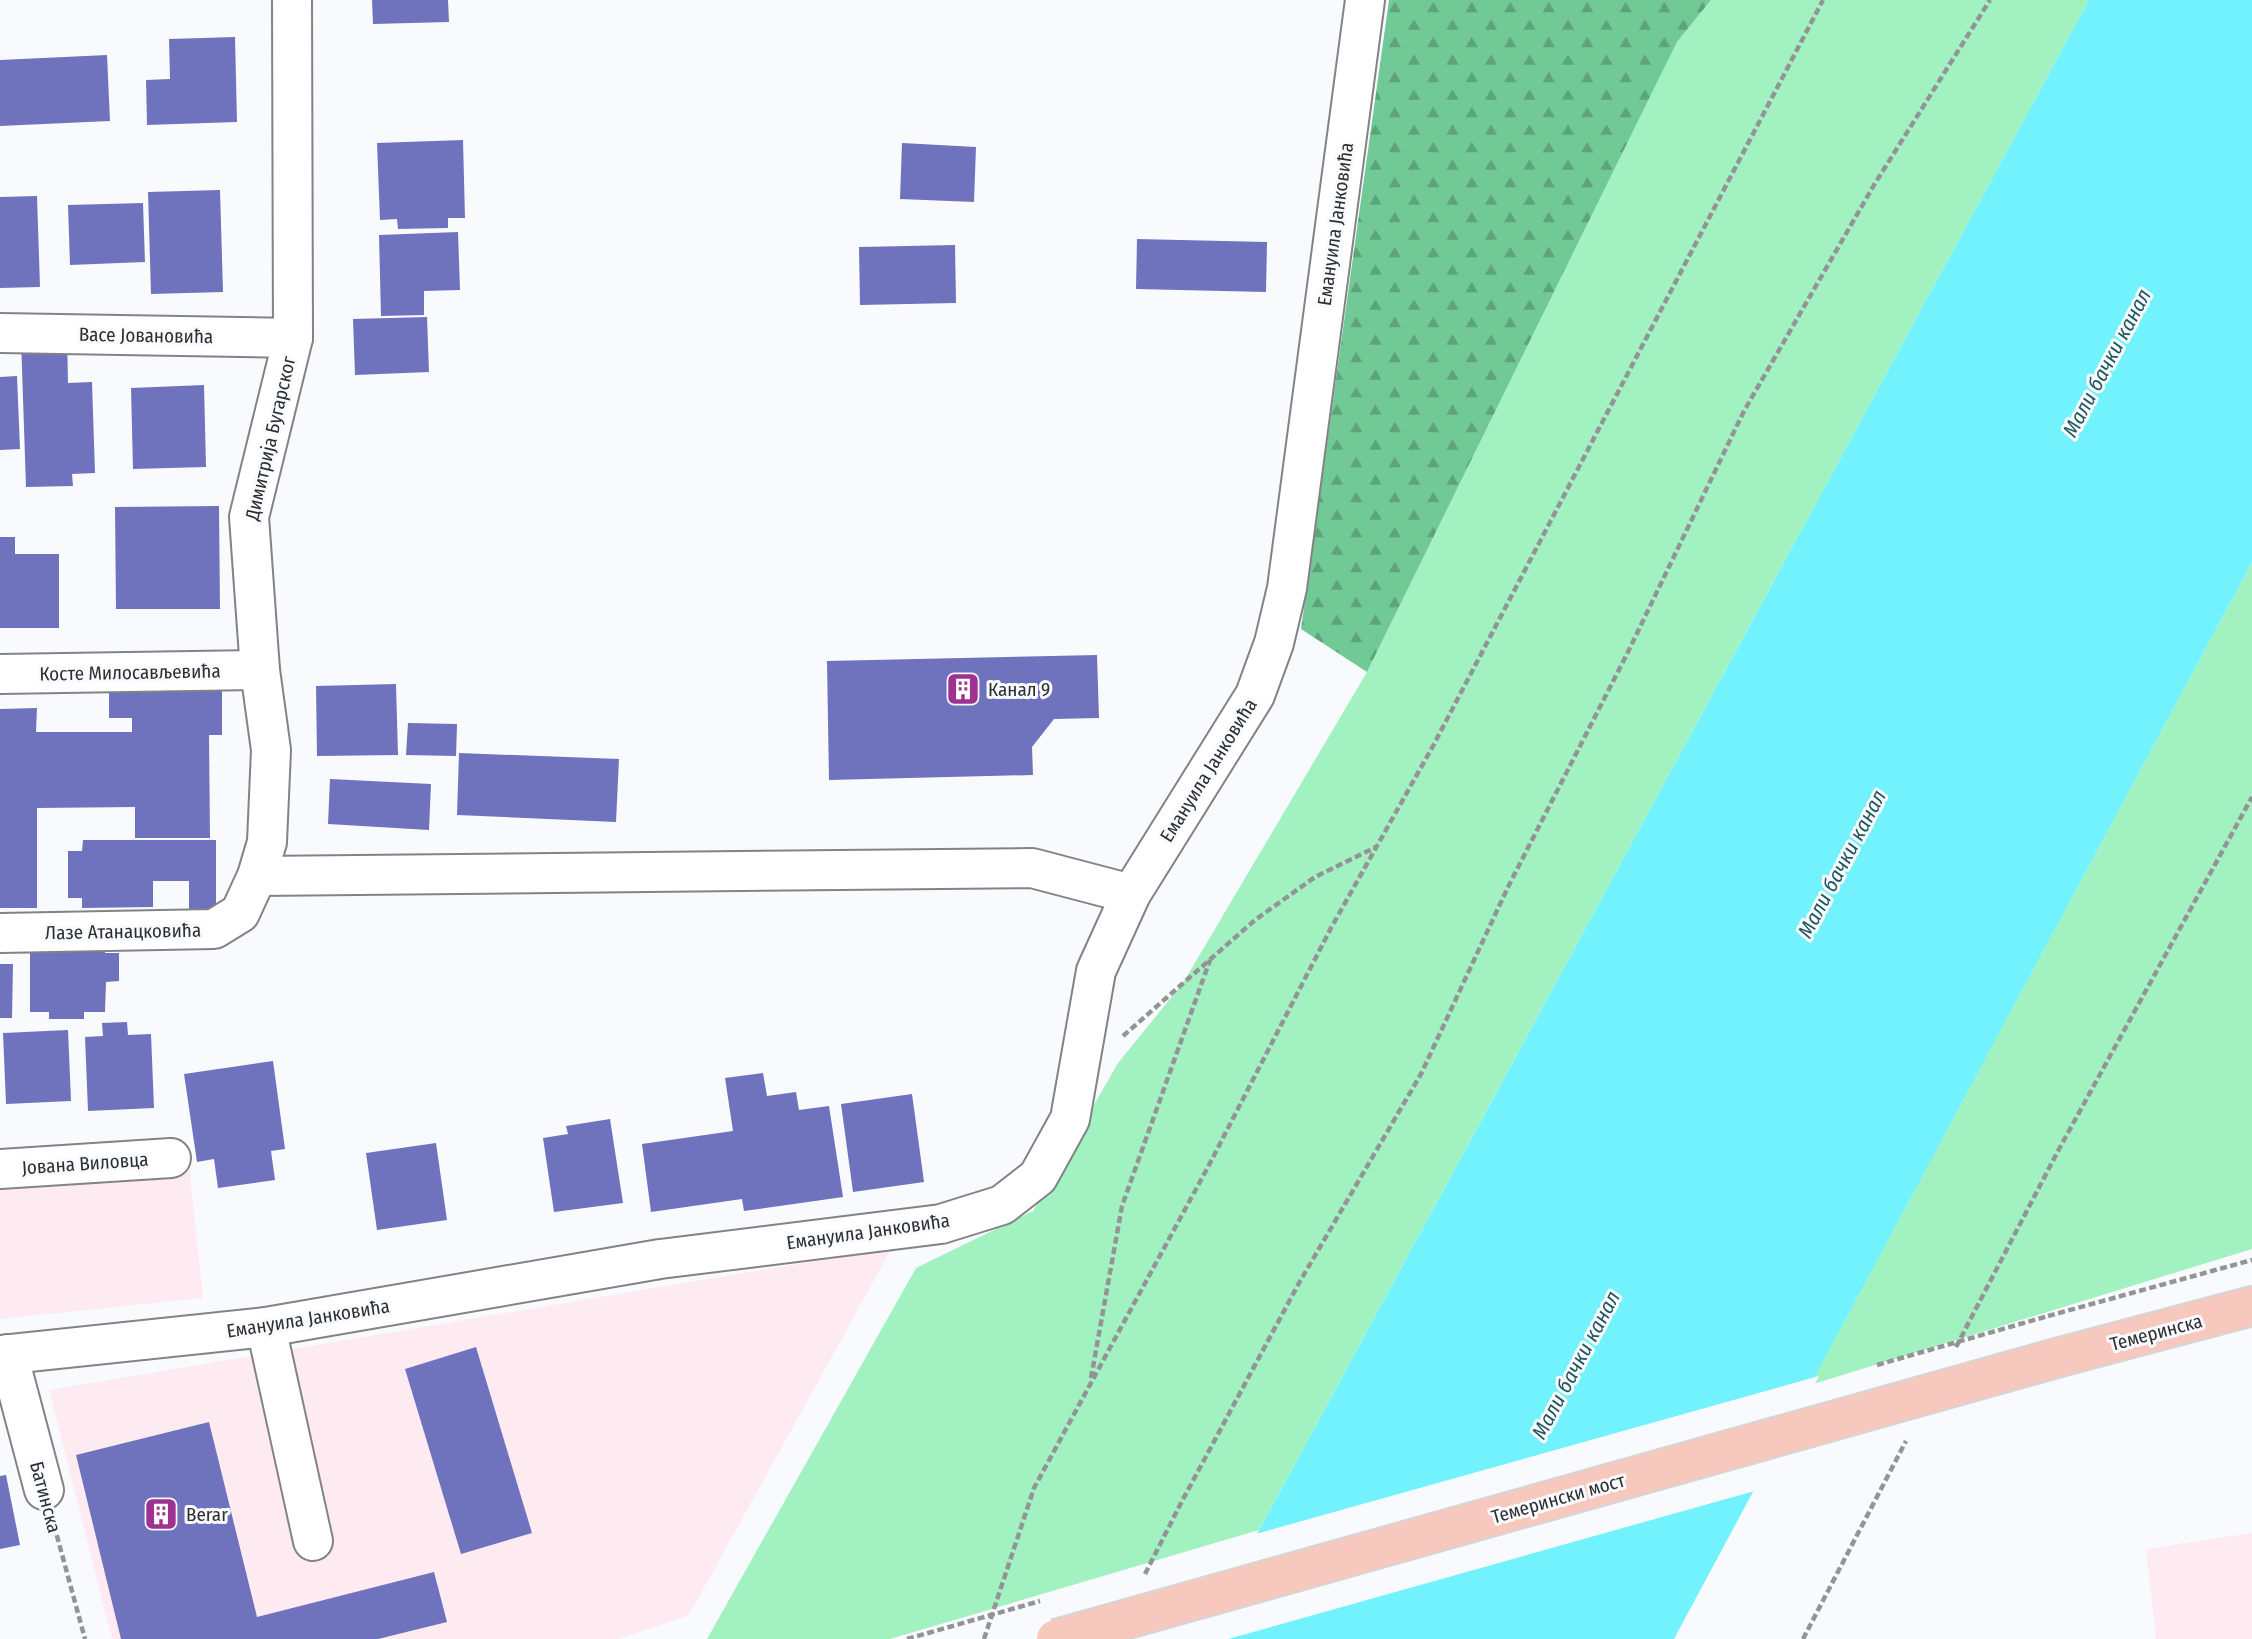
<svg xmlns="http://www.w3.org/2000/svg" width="2252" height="1639" viewBox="0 0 2252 1639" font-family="'Fira Sans Condensed',sans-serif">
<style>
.commercial{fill:#feeaf1}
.green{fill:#a2f1c0}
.forest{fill:url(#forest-firs)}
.water{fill:#72f2fd}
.pier{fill:#f9fafd}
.building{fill:#6f73be}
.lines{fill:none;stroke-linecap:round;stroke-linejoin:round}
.minor-casing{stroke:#838386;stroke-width:42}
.major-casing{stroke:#d5d5d5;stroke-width:42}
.path{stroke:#939496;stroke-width:4.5;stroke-dasharray:7 3.5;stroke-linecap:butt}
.minor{stroke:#fff;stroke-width:38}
.major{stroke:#f7c8bd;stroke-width:38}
.major-bridge-casing{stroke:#d5d5d5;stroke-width:42;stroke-linecap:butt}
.path-bridge{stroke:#939496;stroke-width:4.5;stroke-dasharray:7 3.5;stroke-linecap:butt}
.major-bridge{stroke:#f7c8bd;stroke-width:38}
.labels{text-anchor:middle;stroke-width:6;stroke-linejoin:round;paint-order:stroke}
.street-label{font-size:19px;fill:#2e2e2f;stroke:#f9fafd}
.poi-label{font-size:19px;fill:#2e2e2f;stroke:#f9fafd;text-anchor:start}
.water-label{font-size:21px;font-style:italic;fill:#1f575b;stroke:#f9fafd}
</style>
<defs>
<pattern id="forest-firs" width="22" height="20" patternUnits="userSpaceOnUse" patternTransform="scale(1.75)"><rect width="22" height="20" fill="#71c995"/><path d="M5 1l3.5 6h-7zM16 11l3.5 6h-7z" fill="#5da47a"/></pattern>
</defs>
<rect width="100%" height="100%" fill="#f9fafd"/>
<g class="commercial">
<path d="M189,1165L203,1298L0,1319V1185Z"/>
<path d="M892,1248L689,1615L619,1639H112L49,1390Z"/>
<path d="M2252,1533V1639H2156L2146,1549Z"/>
</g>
<g class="green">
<path d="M1711,0H2089L1259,1530L890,1639H707L916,1268L1033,1211L1118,1063L1183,983L1367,672L1677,42Z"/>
<path d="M2252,562V1249L1810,1385Z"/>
</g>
<path class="forest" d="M1389,0H1711L1677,42L1367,672L1301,629Z"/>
<path class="water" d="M2089,0H2252V562L1674,1639H1200Z"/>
<path class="pier" d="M1819,1376L1758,1490L1228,1639H1197L1252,1535Z"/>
<g class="building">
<path d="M372,0H448L449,22L373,24Z"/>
<path d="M235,37L237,122L147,125L146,80L170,79L169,39Z"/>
<path d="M107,55L110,121L0,126V60Z"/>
<path d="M463,140L465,218H448V228L398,229L397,219L380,220L377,143Z"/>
<path d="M902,143L976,147L974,202L900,199Z"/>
<path d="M220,190L223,292L151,294L148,192Z"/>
<path d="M37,196L40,287L0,288V197Z"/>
<path d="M143,203L145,262L70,265L68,205Z"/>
<path d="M458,232L460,290L424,291V315L381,316L379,235Z"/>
<path d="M1137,239L1267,242L1266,292L1136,289Z"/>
<path d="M955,245L956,303L860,305L859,247Z"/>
<path d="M427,317L429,372L355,375L353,319Z"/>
<path d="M67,337L68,383L92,382L95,473L72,474L73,486L26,487L21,339Z"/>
<path d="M17,376L20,449L0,450V377Z"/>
<path d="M204,385L206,467L133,469L131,388Z"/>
<path d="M219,506L220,609H116L115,507Z"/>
<path d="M0,537H15V554H59V628H0Z"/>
<path d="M1097,655L1099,718L1054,719L1032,747L1033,775L829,780L827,661Z"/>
<path d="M222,684V735H209L210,838H135V807L37,808V908H0V709L37,708L36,732H132V718H109V685Z"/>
<path d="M396,684L398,755L317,756L316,686Z"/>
<path d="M408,723L457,724L456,756L406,755Z"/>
<path d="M459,753L619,759L616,822L457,815Z"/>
<path d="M330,779L431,784L429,830L328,824Z"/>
<path d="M83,840H216V911H189V881H153V907L82,908V898H68V851H82Z"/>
<path d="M30,945H105V953H119V981L106,982L105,1012H84V1019H49V1012H30Z"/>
<path d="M0,964H13L12,1018H0Z"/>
<path d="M127,1022L128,1035L151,1034L154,1108L88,1111L85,1037L103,1036L102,1023Z"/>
<path d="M68,1030L71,1101L6,1104L3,1033Z"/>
<path d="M273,1061L285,1149L271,1151L275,1180L218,1188L214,1159L197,1162L184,1074Z"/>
<path d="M763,1073L767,1096L796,1092L799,1110L829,1106L843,1197L744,1211L742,1199L651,1212L642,1144L733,1131L725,1078Z"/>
<path d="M912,1094L924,1182L853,1192L841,1104Z"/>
<path d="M610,1119L623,1203L554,1212L543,1138L568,1134L566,1126Z"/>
<path d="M436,1143L447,1220L377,1230L366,1153Z"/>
<path d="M476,1347L532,1533L461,1554L405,1369Z"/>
<path d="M209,1422L257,1617L434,1572L447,1622L378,1639H121L76,1455Z"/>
<path d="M6,1475L20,1545L0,1549V1476Z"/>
</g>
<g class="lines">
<defs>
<g id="minor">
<path d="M0,333L293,338"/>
<path d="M0,674L260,670"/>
<path d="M257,876L1032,868L1131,894"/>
<path d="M0,933L214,929L240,913L257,876L267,842L271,750L260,670L249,517L293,338L292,0"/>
<path d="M0,1169L171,1158"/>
<path d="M266,1327L313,1541"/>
<path d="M8,1354L44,1490"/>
<path d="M0,1355L266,1327L660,1259L941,1224L1002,1205L1038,1177L1070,1119L1096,971L1131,894L1255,695L1274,643L1287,588L1365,0"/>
</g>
<path id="major" d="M2060,1357L2252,1306"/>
</defs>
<use href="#minor" class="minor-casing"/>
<use href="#major" class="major-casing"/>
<g class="path">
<path d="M1123,1036L1255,920L1315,877L1376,847"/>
<path d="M2048,1316L2252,1260"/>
<path d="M1956,1347L2058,1151L2252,797"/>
<path d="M1091,1378L1122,1206L1210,960"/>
<path d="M54,1525L85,1639"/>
<path d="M1145,1574L1181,1503L1299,1283L1421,1074L1508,887L1627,654L1744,411L1874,185L1990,0"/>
<path d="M984,1639L1034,1488L1208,1167L1331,928L1433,746L1823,0"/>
<path d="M1803,1639L1906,1441"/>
</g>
<use href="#minor" class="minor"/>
<use href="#major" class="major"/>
<defs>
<path id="major-bridge" d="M1056,1639L2060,1357"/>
</defs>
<use href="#major-bridge" class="major-bridge-casing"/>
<g class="path-bridge">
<path d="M1877,1365L2048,1316"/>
<path d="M907,1639L1040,1601"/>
</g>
<use href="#major-bridge" class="major-bridge"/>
</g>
<defs>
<symbol id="building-square" viewBox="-11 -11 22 22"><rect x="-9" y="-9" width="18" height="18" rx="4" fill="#9f3191" stroke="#f9fafd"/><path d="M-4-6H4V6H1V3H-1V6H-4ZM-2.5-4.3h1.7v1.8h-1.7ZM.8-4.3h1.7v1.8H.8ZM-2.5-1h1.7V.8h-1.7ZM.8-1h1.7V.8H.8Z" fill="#fff"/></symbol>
</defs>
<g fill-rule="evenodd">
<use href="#building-square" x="944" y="670" width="38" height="38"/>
<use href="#building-square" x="142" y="1495" width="38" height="38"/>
</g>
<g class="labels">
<g class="street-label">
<text transform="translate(1335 224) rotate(-82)" y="7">Емануила Јанковића</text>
<text transform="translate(146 335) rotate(1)" y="7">Васе Јовановића</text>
<text transform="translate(270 438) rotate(-77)" y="7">Димитрија Бугарског</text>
<text transform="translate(130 672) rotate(-1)" y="7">Косте Милосављевића</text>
<text transform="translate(1208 770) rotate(-58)" y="7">Емануила Јанковића</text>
<text transform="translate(123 931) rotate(-1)" y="7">Лазе Атанацковића</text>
<text transform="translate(85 1163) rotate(-4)" y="7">Јована Виловца</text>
<text transform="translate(868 1231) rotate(-8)" y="7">Емануила Јанковића</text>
<text transform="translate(308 1318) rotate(-9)" y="7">Емануила Јанковића</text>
<text transform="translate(2156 1332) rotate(-15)" y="7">Темеринска</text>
<text transform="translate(46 1497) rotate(75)" y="7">Батинска</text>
<text transform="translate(1558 1498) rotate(-16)" y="7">Темерински мост</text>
</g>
<g class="poi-label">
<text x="988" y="696">Канал 9</text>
<text x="186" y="1521">Berar</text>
</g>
<g class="water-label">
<text transform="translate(2107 363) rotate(-62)" y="7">Мали бачки канал</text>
<text transform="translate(1842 864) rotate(-62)" y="7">Мали бачки канал</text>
<text transform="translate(1576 1365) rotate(-62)" y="7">Мали бачки канал</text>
</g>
</g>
</svg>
